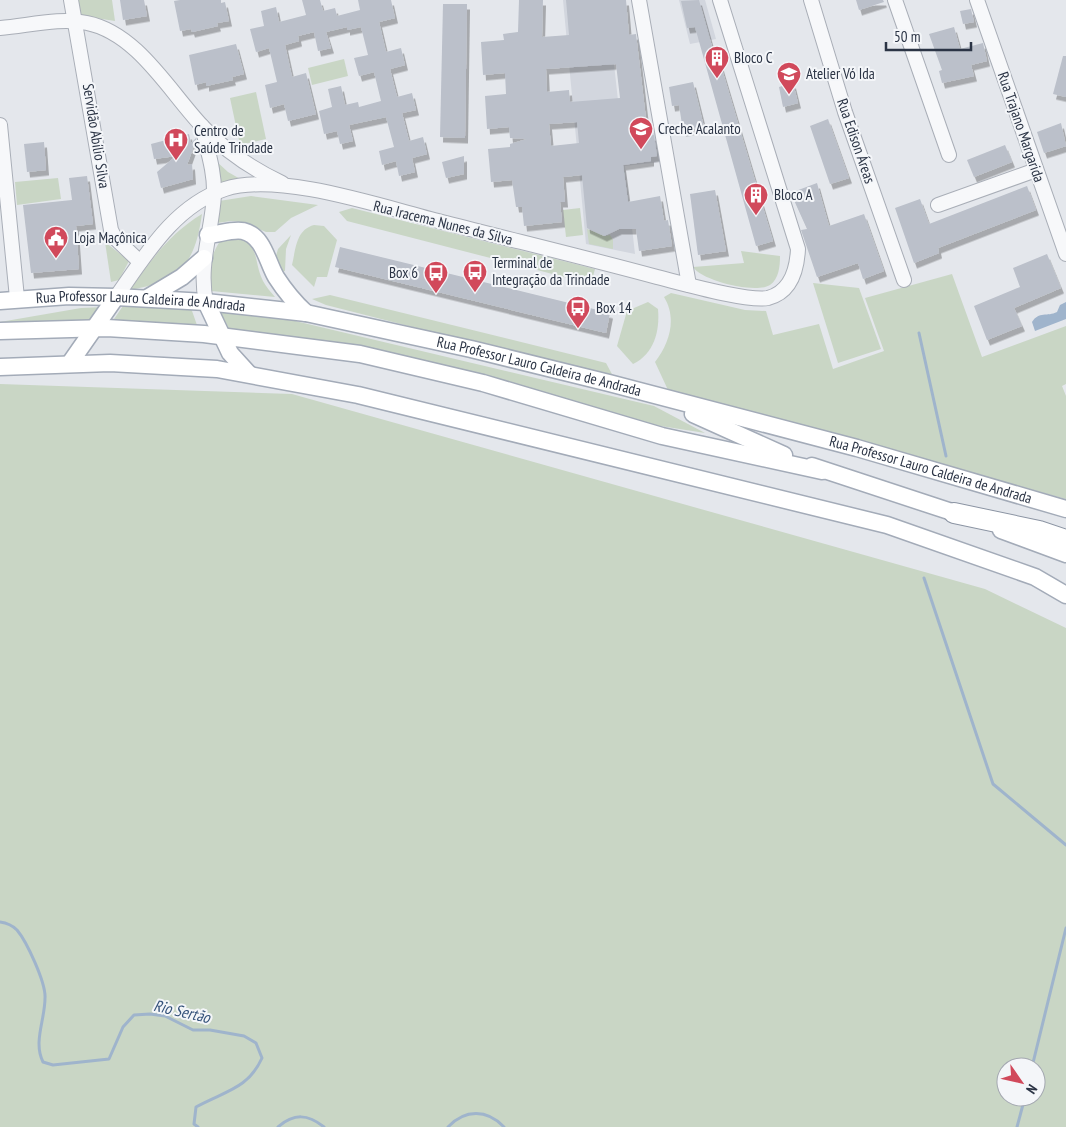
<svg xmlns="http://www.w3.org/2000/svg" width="1066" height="1127" viewBox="0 0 1066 1127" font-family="'PT Sans Narrow',sans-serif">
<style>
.built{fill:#d2d6de}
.green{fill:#c9d6c5;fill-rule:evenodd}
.water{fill:#9fb4cc}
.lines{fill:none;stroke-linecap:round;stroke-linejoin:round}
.stream{stroke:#9fb4cc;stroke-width:3}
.building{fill:#bbc0ca;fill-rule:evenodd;filter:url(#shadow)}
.minor-casing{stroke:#a9aeb7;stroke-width:16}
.major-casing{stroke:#a3abb8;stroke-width:19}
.highway-casing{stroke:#8b94a3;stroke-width:22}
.minor{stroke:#f7f8fa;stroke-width:14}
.major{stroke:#fff;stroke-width:16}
.highway{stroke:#fff;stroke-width:20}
.labels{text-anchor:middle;stroke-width:4;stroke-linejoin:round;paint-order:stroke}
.poi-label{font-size:15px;fill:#2b3445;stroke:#f4f6f9;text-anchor:start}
.street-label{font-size:15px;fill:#2b3445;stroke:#f4f6f9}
.water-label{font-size:16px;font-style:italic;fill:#34527a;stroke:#f4f6f9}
</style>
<defs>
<filter id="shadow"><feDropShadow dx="3" dy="5.5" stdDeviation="0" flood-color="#0004"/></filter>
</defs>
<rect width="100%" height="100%" fill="#e4e7ec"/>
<g class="built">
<path d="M563,0H607L622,137L656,133L661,162L625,166L635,254L586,244Z"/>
<path d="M679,0H705L716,39L690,44Z"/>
</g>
<g class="green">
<path d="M74,0H112L115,21L76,15Z"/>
<path d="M344,59L348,76L312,85L308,68Z"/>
<path d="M256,92L266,139L240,145L230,98Z"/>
<path d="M216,161L228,172L242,180L220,184Z"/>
<path d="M58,178L61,199L17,205L15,182Z"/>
<path d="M251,196L318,205L291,218L275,232H266L242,222L231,221L217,223L219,201Z"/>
<path d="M352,208L595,269L591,284L347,221L339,212Z"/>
<path d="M580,208L583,235L566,237L563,210Z"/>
<path d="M202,214C195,264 180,281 130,290C152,259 169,234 202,214Z"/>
<path d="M314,225L324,226L337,240L327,277H317L314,287L292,265C296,248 296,230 314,225Z"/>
<path d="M587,229L605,236L610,235L613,240V249L589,244Z"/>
<path d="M291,235L286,249L285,271L282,272L275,259L278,249Z"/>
<path d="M239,236C261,250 253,260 263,281C266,287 271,292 275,297L211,291C208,270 209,259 220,241Z"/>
<path d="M105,242L129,261L119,280L111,282Z"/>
<path d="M741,251L780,256C780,266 779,279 770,285C756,294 702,281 693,267L744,263Z"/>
<path d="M952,274L982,357L1066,326V384L1062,386L1066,396V499L668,390L655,362C670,343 677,318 664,297L671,293L745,310L766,311L773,335L819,324L833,369L884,351L865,298Z"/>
<path d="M813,283L859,288L881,349L838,363Z"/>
<path d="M330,295L606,363L614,378L326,305L312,299Z"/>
<path d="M648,302L658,309C660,331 654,354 633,364L617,346L627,311Z"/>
<path d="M125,303L191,308L198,328L112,322Z"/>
<path d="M105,307L93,325L0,327V322L81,308Z"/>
<path d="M220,311L291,320L654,406L705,433L629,421L230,331Z"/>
<path d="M0,384L292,394L985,589L1066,628V1127H0ZM1006,1067H1036V1097H1006Z"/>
</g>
<path class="water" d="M1066,302V319L1035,331L1032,322C1039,311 1047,317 1057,312L1060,305Z"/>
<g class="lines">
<g class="stream">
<path d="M919,333L946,456"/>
<path d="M924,578L993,784L1066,845"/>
<path d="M0,922C7,923 12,925 17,930C27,942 46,983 45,998C45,1020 33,1042 43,1062L53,1065L109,1059L123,1027L134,1015L150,1014L165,1016L193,1030H210L244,1036L256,1043L262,1058C248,1089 225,1091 196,1107L194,1124L198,1127"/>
<path d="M1032,1067L1066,928"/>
<path d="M278,1127C294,1113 308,1114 324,1127"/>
<path d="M448,1127C465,1109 487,1109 504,1127"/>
<path d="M1017,1127L1025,1097"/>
</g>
</g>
<g class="building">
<path d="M120,0H144L147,16L123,20Z"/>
<path d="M180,0H221V3L225,2L229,21L217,23L218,26L192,32L191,29L180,31L174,1Z"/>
<path d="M302,0H320L323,11L335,8L337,16L360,10L358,0H391L395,18L379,22L386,52L401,48L405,65L390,69L397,97L412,93L416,110L402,113L409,141L423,137L427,154L412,158L415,172L399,176L396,161L382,165L379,151L394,147L386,117L349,125L353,141L340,144L337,131L324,134L319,111L332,107L328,89L341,86L345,105L358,102L359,107L381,101L374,72L359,76L354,58L368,55L361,27L347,30V27L326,32L331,48L318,51L314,32L298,36L299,41L285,45L292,77L306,73L316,114L288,121L284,104L270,108L265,85L277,82L269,48L256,52L250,29L264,26L261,11L276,7L279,22L306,15Z"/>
<path d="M519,0H543L542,37L569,35L566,0H626L629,35L636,34L648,136L654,135L657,156L651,157V161L623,165L628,202L660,196L664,221L668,220L672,246L639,251L636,229H619L604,236L587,228L582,175L563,177L565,202H560L562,222L524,226L522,207H516L512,180L491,182L488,149L510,147V144L527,139L510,138L509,127L487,129L485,96L506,94L505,73L483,75L481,42L504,40L503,34L518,32ZM616,64L620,98L570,102L569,90L547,92L546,69ZM577,122L579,143L551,146L549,124Z"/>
<path d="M699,0L713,50L716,49L773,241L756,246L695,27L687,28L681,1Z"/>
<path d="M856,0H883L884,2L859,10Z"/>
<path d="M443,4H467L465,138L440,137Z"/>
<path d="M971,9L974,22L963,24L960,11Z"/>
<path d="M954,27L960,49L983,43L987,61L971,65L974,76L942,83L939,71L942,70L929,34Z"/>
<path d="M236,44L244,74L232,77L233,80L206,86V82L195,85L189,55Z"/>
<path d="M1063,56H1066V97L1053,94Z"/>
<path d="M693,82L704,127L683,131L679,105L672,106L669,87Z"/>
<path d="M793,83L798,103L783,107L779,87Z"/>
<path d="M828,119L849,178L830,184L810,126Z"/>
<path d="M1061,123L1066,146L1044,153L1037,132Z"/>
<path d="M189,134L191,143L196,138V140L187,165L192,164L193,179L161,188L157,172L176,156L154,159L151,144Z"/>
<path d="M44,142L46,170L27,172L24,144Z"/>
<path d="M1005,145L1012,162L974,177L967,160Z"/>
<path d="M464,156V174L446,178L442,162Z"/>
<path d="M87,176L93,224L76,226L79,269L31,273L23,205L72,200L69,178Z"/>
<path d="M817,183L829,226L864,214L884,271L863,279L858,263L817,277L801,230L807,229L793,198L795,197L793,192Z"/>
<path d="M1027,186L1036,210L938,248L939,253L914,263L895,208L920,199L929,224Z"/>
<path d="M715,190L726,251L698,255L690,194Z"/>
<path d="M340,247L610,313L606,333L335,267Z"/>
<path d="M1047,254L1061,288L1014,308L1022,326L987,340L974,306L1020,287L1013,268Z"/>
</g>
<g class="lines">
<defs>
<g id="minor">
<path d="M71,0L111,230L115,238L140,262"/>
<path d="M639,0L689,285"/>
<path d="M811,0L845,112L904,280"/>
<path d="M895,0L949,155"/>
<path d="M977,0L1066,254"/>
<path d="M0,28C27,26 60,17 87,23C137,33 169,91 202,126C225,151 252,169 282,183"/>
<path d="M0,125L17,298"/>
<path d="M202,126C207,149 215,172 214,195C212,232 198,265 206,302"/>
<path d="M938,205L1036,170"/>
<path d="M116,297C145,256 174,206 225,189C281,171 388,209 446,223C516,241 587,258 657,277C681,283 747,302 768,298C791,292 797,269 798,249L720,0"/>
</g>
<g id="major">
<path d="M208,235C220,234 232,229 243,231C264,236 267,262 276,277C285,291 294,302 306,313"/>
<path d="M147,298L182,277L204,258"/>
<path id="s1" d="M0,301L69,296L116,297L206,302L306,313L471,349L609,383L857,448L1066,509"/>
<path d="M206,302L230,353L249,374"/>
<path d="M0,331L107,328L204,334L360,354L483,383L662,436L822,471"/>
<path d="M70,363L116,297"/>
<path d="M0,367L110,363L217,369L358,395L887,525L1035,577L1066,595"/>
<path d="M693,414L784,455"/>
<path d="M812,466L964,516"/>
<path d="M1001,530L1066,554"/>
</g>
<path id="highway" d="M954,513L1039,531L1066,540"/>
</defs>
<use href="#minor" class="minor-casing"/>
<use href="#major" class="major-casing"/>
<use href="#highway" class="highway-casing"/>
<use href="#minor" class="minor"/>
<use href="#major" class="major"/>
<use href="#highway" class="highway"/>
</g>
<defs>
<symbol id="building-pin" viewBox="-11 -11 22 30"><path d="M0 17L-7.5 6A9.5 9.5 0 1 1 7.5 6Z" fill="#d1495b" stroke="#f4f6f9"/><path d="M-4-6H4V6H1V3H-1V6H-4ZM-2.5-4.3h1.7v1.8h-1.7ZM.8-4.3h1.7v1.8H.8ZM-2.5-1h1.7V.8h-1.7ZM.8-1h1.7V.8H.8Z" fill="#fff"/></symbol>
<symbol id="university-pin" viewBox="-11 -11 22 30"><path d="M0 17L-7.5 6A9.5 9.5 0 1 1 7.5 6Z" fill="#d1495b" stroke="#f4f6f9"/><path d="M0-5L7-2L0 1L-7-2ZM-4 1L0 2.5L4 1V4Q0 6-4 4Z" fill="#fff"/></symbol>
<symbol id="school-pin" viewBox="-11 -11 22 30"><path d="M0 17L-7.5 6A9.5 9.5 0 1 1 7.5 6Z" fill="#d1495b" stroke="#f4f6f9"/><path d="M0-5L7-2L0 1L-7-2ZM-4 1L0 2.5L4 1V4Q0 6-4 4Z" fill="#fff"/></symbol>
<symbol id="hospital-pin" viewBox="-11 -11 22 30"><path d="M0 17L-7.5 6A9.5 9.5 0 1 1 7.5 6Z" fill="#d1495b" stroke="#f4f6f9"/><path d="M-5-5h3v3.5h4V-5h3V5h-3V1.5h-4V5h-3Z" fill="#fff"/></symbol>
<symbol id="civic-pin" viewBox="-11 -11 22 30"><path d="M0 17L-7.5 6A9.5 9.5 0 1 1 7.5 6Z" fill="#d1495b" stroke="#f4f6f9"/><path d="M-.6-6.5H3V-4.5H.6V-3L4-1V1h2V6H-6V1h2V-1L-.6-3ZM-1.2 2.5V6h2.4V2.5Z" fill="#fff"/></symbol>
<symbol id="bus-pin" viewBox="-11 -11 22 30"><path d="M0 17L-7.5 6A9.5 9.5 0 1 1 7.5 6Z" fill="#d1495b" stroke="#f4f6f9"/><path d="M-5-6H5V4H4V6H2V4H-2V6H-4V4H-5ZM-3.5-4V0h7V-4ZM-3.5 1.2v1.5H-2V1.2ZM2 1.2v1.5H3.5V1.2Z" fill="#fff"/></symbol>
</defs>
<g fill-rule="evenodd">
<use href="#building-pin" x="703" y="44" width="28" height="38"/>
<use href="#university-pin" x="775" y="60" width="28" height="38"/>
<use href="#school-pin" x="627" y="115" width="28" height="38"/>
<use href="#hospital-pin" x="162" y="126" width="28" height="38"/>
<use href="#building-pin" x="742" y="181" width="28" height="38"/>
<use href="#civic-pin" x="42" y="224" width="28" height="38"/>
<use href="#bus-pin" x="461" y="258" width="28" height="38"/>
<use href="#bus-pin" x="422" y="259" width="28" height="38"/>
<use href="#bus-pin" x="564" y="294" width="28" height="38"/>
</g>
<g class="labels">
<g class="poi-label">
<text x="734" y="63">Bloco C</text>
<text x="806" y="79">Atelier Vó Ida</text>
<text x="658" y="134">Creche Acalanto</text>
<text x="194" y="136">Centro de<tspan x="194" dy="17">Saúde Trindade</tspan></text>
<text x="774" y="200">Bloco A</text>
<text x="74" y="243">Loja Maçônica</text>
<text x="492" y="268">Terminal de<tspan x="492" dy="17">Integração da Trindade</tspan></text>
<text x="418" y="278" text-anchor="end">Box 6</text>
<text x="596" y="313">Box 14</text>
</g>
<g class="street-label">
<text transform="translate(1021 127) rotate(71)" y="5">Rua Trajano Margarida</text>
<text transform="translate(96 136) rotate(81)" y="5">Servidão Abílio Silva</text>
<text transform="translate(856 141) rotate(71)" y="5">Rua Edison Áreas</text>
<text transform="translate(443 223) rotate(14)" y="5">Rua Iracema Nunes da Silva</text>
<text dy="5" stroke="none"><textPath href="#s1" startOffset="141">Rua Professor Lauro Caldeira de Andrada</textPath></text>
<text dy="5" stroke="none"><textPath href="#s1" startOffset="546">Rua Professor Lauro Caldeira de Andrada</textPath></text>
<text dy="5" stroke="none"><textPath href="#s1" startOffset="951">Rua Professor Lauro Caldeira de Andrada</textPath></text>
</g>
<g class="water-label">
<text transform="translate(182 1011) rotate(13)" y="6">Rio Sertão</text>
</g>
</g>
<g transform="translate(1021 1082) rotate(124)"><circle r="24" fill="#f4f6f9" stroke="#a4a8b1"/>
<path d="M0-4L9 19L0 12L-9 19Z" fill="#d1495b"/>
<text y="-8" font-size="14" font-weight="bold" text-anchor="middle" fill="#2b3445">N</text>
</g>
<path d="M886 42v8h85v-8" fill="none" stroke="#2b3445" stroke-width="2.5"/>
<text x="894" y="42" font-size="15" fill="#2b3445" stroke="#f4f6f9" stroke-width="4" paint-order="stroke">50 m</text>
</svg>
